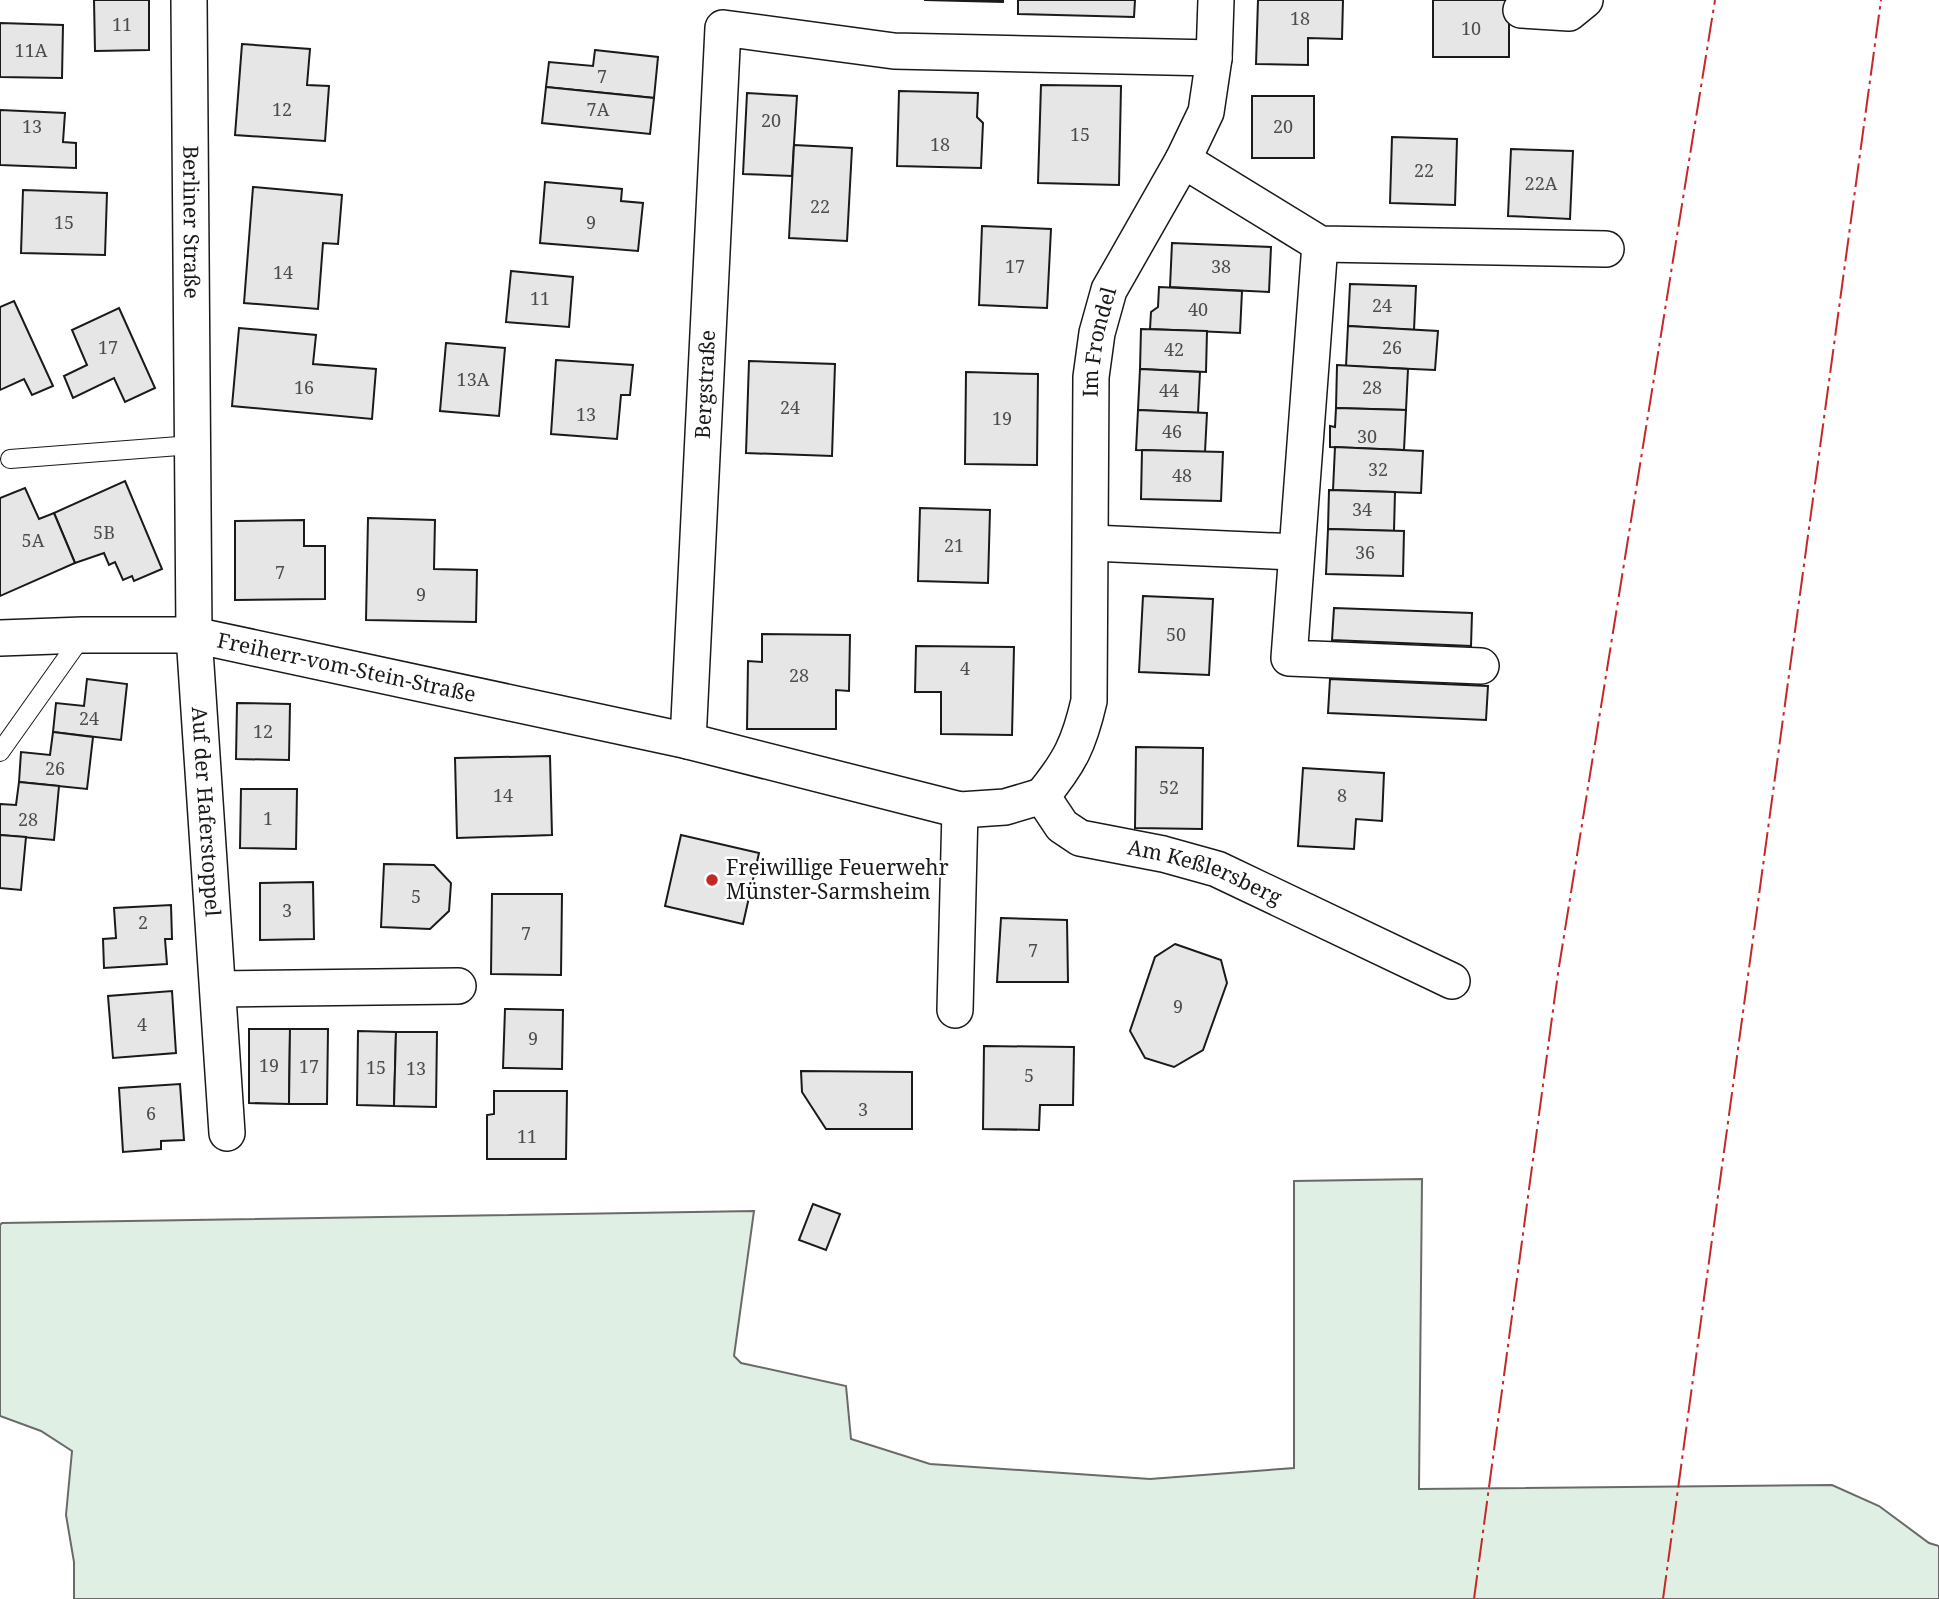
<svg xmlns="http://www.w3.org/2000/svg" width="1939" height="1599" viewBox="0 0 1939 1599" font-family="'Noto Serif',serif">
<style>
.green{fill:#e0efe3;stroke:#6a6a6a;stroke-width:2}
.building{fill:#e6e6e6;stroke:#1a1a1a;stroke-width:2}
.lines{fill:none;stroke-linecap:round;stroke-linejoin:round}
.lane-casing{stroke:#1a1a1a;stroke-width:20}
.street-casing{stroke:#1a1a1a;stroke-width:38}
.lane{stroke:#fff;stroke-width:18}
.street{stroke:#fff;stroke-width:35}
.power{stroke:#c62828;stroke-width:2;stroke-dasharray:24 5 3.5 5;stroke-linecap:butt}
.poi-dot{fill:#c62828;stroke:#fff;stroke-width:2.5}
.labels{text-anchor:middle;stroke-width:5;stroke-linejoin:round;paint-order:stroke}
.number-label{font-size:18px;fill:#4d4d4d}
.street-label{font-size:21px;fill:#1a1a1a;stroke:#fff}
.poi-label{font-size:21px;fill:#1a1a1a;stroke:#fff;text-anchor:start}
</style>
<rect width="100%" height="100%" fill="#fff"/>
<path class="green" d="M1422,1179L1419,1489L1832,1485L1879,1506L1929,1543L1939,1546V1599H74V1562L66,1515L72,1451L41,1431L0,1416V1225L2,1223L754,1211L734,1356L741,1363L846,1386L851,1439L930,1464L1150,1479L1294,1468V1181Z"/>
<g class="building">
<path d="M94,0H149V50L95,51Z"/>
<path d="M924,0H1003V2Z"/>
<path d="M1018,0H1135L1134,17L1018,14Z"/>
<path d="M1258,0H1343L1342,39L1308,38V65L1256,64Z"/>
<rect x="1433" y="0" width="76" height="57"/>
<path d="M0,23L63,25L62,78L0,77Z"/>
<path d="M242,44L310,49L307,85L329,86L325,141L235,135Z"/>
<path d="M595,50L658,57L654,98L546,87L549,62L593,66Z"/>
<path d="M1041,85L1121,86L1119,185L1038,183Z"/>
<path d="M546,87L654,98L650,134L542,123Z"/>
<path d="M899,91L978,93L977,117L983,123L981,168L897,166Z"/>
<path d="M747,93L797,96L792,176L743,174Z"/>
<rect x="1252" y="96" width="62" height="62"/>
<path d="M0,110L65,113L63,142L76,143V168L0,165Z"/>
<path d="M1392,137L1457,139L1455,205L1390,203Z"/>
<path d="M794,145L852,148L847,241L789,238Z"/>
<path d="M1511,149L1573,151L1570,219L1508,216Z"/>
<path d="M545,182L622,189L621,201L643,203L638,251L540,243Z"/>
<path d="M253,187L342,195L338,244L323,243L318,309L244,303Z"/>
<path d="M23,190L107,193L105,255L21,253Z"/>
<path d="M982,226L1051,229L1047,308L979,305Z"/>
<path d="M1172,243L1271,247L1269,292L1170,287Z"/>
<path d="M511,271L573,277L569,327L506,322Z"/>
<path d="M1350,284L1416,286L1414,330L1348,326Z"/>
<path d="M1159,287L1242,291L1240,333L1150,329L1151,312L1158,307Z"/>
<path d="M14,301L53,386L32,395L24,379L0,390V307Z"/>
<path d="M119,308L155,388L125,402L114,378L73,398L64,376L87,365L72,330Z"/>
<path d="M1348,326L1438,331L1435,370L1346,366Z"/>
<path d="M239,328L316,335L313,364L376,369L372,419L232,406Z"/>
<path d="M1141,329L1207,331L1206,372L1140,369Z"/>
<path d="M446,343L505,348L499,416L440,411Z"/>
<path d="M556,360L633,365L630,395H621L617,439L551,434Z"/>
<path d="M749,361L835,364L832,456L746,453Z"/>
<path d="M1337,365L1408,369L1406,410L1336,408Z"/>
<path d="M1140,369L1200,372L1198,413L1138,410Z"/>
<path d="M966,372L1038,374L1037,465L965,464Z"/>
<path d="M1336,408L1406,410L1404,450L1330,447V426L1335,427Z"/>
<path d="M1138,410L1207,413L1205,452L1136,450Z"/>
<path d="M1335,447L1423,451L1421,493L1333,490Z"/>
<path d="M1142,450L1223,452L1221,501L1141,499Z"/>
<path d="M125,481L162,569L134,581L132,576L123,580L115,562L109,565L104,553L75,563L54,513Z"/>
<path d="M25,488L39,519L54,513L75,563L0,596V498Z"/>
<path d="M1329,490L1395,492L1394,531L1328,529Z"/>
<path d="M920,508L990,510L988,583L918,581Z"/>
<path d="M368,518L435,520L434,569L477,570L476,622L366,620Z"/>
<path d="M304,520V546H325V599L235,600V521Z"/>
<path d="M1328,529L1404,531L1403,576L1326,574Z"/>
<path d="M1143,596L1213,599L1209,675L1139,672Z"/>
<path d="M1334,608L1472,613L1471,646L1332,640Z"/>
<path d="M762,634L850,635L849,691L836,690V729H747L748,661L762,662Z"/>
<path d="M916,646L1014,647L1012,735L941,734V692H915Z"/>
<path d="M87,679L127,684L121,740L53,732L56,703L84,706Z"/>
<path d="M1330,679L1488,686L1486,720L1328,713Z"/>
<path d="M237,703L290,704L289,760L236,759Z"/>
<path d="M53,732L93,737L87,789L19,782L21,752L50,755Z"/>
<path d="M1136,747L1203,748L1202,829L1135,828Z"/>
<path d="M550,756L552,835L457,838L455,758Z"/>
<path d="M1303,768L1384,773L1382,821L1356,819L1354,849L1298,846Z"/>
<path d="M19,782L59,786L54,840L0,835V804L16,805Z"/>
<path d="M241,789H297L296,849L240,848Z"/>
<path d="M0,835L26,837L21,890L0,888Z"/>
<path d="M681,835L759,853L743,924L665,906Z"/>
<path d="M384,864L434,865L451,883L449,911L430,929L381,927Z"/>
<path d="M313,882L314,939L260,940V883Z"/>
<path d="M492,894H562L561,975L491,974Z"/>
<path d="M171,905L172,939H165L167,964L104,968L103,939L116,938L114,908Z"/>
<path d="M1001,918L1067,920L1068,982H997Z"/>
<path d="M1175,944L1221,960L1227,983L1203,1050L1174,1067L1145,1058L1130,1031L1155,957Z"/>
<path d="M172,991L176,1053L113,1058L108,996Z"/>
<path d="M505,1009L563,1010L562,1069L503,1068Z"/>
<path d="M249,1029H290L289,1104L249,1103Z"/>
<path d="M290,1029H328L327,1104H289Z"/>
<path d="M358,1031L396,1032L394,1106L357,1105Z"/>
<path d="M396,1032H437L436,1107L394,1106Z"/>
<path d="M984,1046L1074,1047L1073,1105H1040L1039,1130L983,1129Z"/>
<path d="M801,1071L912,1072V1129H826L802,1092Z"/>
<path d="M180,1084L184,1140L161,1141V1149L123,1152L119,1088Z"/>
<path d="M494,1091H567L566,1159H487V1115L494,1114Z"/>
<path d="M813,1204L840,1214L826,1250L799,1240Z"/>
</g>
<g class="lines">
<defs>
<g id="lane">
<path d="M10,459L192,445"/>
<path d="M0,752L83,635"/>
</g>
<g id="street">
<path id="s1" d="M189,0L194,635L227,1133"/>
<path d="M1521,10L1569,13L1585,0"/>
<path d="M1183,160L1320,244L1606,249"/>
<path d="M1320,244L1289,658L1481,666"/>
<path d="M1092,543L1295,552"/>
<path id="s2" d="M0,638L83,635H194L688,741L960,810L1005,807L1042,796L1062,826L1080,838L1163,854L1217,869L1452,981"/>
<path id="s3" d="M688,741L723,28L894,51L1214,58"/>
<path id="s4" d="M1042,796C1070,762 1079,744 1089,701L1091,377L1097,333L1109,290L1183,160L1206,112L1214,58L1216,0"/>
<path d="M218,989L458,986"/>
<path d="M955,1010L960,810"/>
</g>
</defs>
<use href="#lane" class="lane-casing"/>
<use href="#street" class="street-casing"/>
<use href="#lane" class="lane"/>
<use href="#street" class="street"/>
<g class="power">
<path d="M1474,1599L1558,973L1715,0"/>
<path d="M1663,1599L1881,0"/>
</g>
</g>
<circle class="poi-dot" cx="712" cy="880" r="7"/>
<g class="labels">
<g class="number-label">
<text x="1300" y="25">18</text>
<text x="122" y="31">11</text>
<text x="1471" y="35">10</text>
<text x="31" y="57">11A</text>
<text x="602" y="83">7</text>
<text x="282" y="116">12</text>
<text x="598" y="116">7A</text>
<text x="771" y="127">20</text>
<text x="32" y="133">13</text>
<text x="1283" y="133">20</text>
<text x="1080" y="141">15</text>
<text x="940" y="151">18</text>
<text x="1424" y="177">22</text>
<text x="1541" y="190">22A</text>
<text x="820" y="213">22</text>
<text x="64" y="229">15</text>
<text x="591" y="229">9</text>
<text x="1015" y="273">17</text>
<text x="1221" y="273">38</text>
<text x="283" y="279">14</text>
<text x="540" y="305">11</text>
<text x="1382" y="312">24</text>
<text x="1198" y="316">40</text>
<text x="108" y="354">17</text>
<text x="1392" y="354">26</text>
<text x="1174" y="356">42</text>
<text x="473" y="386">13A</text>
<text x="304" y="394">16</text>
<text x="1372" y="394">28</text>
<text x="1169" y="397">44</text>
<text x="790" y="414">24</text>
<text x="586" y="421">13</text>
<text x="1002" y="425">19</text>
<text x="1172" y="438">46</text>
<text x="1367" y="443">30</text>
<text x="1378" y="476">32</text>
<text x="1182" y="482">48</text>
<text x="1362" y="516">34</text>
<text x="104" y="539">5B</text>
<text x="33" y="547">5A</text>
<text x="954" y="552">21</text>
<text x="1365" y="559">36</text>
<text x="280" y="579">7</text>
<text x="421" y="601">9</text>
<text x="1176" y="641">50</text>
<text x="965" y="675">4</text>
<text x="799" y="682">28</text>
<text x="89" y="725">24</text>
<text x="263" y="738">12</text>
<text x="55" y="775">26</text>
<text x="1169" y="794">52</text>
<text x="503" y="802">14</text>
<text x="1342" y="802">8</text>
<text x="268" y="825">1</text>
<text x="28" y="826">28</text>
<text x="416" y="903">5</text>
<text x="287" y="917">3</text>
<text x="143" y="929">2</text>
<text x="526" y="940">7</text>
<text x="1033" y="957">7</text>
<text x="1178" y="1013">9</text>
<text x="142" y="1031">4</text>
<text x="533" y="1045">9</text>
<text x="269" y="1072">19</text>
<text x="309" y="1073">17</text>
<text x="376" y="1074">15</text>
<text x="416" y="1075">13</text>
<text x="1029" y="1082">5</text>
<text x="863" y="1116">3</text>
<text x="151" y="1120">6</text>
<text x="527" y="1143">11</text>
</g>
<g class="street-label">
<text dy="7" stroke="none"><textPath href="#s1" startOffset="222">Berliner Straße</textPath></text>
<text dy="7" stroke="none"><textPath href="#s4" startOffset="467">Im Frondel</textPath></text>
<text dy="7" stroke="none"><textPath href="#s3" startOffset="357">Bergstraße</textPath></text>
<text dy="7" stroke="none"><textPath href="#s2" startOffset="350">Freiherr-vom-Stein-Straße</textPath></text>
<text dy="7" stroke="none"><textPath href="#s1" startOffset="812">Auf der Haferstoppel</textPath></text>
<text dy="7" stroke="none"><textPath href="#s2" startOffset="1251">Am Keßlersberg</textPath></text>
</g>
<g class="poi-label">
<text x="726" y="875">Freiwillige Feuerwehr<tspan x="726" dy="24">Münster-Sarmsheim</tspan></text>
</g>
</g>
</svg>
